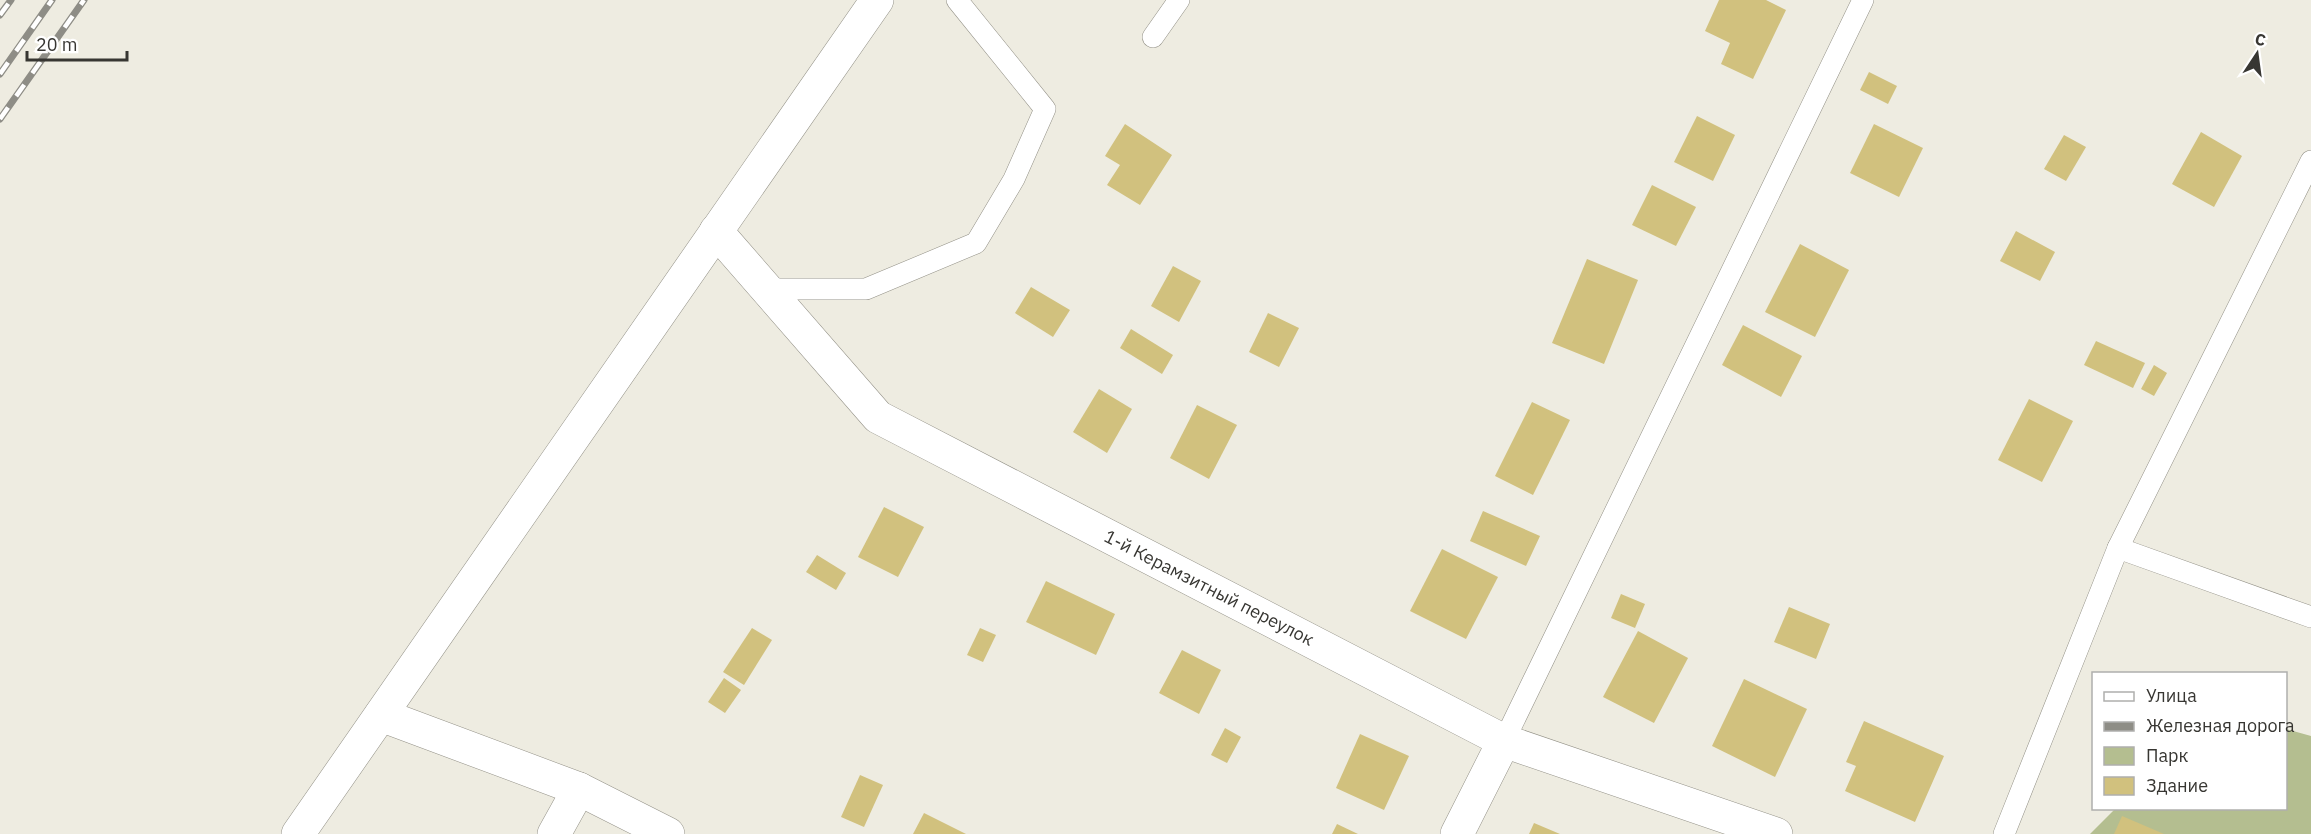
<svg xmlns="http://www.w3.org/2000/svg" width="2311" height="834" viewBox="0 0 2311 834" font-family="'IBM Plex Sans',sans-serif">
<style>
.green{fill:#b4be90}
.building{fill:#d1c17e}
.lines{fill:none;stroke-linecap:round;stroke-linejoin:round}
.service-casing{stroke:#939187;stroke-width:22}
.minor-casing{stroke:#939187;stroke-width:34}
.tertiary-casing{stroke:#939187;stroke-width:34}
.service{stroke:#fff;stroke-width:21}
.minor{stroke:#fff;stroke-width:33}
.tertiary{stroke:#fff;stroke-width:33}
.rail-casing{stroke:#8e8d86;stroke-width:7}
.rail{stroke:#fff;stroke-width:4.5;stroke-dasharray:14;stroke-linecap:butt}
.labels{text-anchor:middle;stroke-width:6;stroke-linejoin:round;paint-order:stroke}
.street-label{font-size:18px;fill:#373632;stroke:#fff}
</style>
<rect width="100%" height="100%" fill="#eeece1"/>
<path class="green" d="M2286,729L2311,736V834H2090L2115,809L2286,808Z"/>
<g class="building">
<path d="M1719,0H1766L1786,10L1753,79L1721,64L1730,43L1705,31Z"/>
<path d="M1869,72L1897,86L1888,104L1860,90Z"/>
<path d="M1697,116L1735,135L1713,181L1674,162Z"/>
<path d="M1125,124L1172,155L1140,205L1107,185L1120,165L1105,156Z"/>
<path d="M1874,124L1923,148L1899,197L1850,173Z"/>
<path d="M2201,132L2242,156L2214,207L2172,184Z"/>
<path d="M2064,135L2086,147L2066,181L2044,169Z"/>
<path d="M1652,185L1696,207L1676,246L1632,225Z"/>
<path d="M2016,231L2055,252L2040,281L2000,261Z"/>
<path d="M1800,244L1849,270L1815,337L1765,312Z"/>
<path d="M1587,259L1638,280L1604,364L1552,343Z"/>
<path d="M1173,266L1201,281L1179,322L1151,306Z"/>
<path d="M1031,287L1070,310L1053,337L1015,313Z"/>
<path d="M1268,313L1299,328L1279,367L1249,352Z"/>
<path d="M1743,325L1802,356L1781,397L1722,365Z"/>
<path d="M1131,329L1173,355L1162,374L1120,348Z"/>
<path d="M2096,341L2145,363L2133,388L2084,365Z"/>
<path d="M2154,365L2167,373L2154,396L2141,389Z"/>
<path d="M1099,389L1132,409L1107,453L1073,432Z"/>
<path d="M2029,399L2073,421L2042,482L1998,460Z"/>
<path d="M1532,402L1570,420L1533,495L1495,476Z"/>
<path d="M1197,405L1237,425L1209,479L1170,458Z"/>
<path d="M884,507L924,527L898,577L858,557Z"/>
<path d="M1483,511L1540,536L1526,566L1470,541Z"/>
<path d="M1442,549L1498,577L1466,639L1410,611Z"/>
<path d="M817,555L846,573L836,590L806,572Z"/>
<path d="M1046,581L1115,614L1096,655L1026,622Z"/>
<path d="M1621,594L1645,604L1635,628L1611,618Z"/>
<path d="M1789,607L1830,624L1816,659L1774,642Z"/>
<path d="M752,628L772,640L744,685L723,672Z"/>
<path d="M980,628L996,635L983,662L967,655Z"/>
<path d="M1638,631L1688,658L1654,723L1603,697Z"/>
<path d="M1182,650L1221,670L1199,714L1159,693Z"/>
<path d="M724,678L741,690L725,713L708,702Z"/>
<path d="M1744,679L1807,709L1775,777L1712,746Z"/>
<path d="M1864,721L1944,756L1915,822L1845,791L1856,766L1846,762Z"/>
<path d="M1225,728L1241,737L1227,763L1211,755Z"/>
<path d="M1360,734L1409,756L1384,810L1336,788Z"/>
<path d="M860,775L883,785L864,827L841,817Z"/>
<path d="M924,813L966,834H913Z"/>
<path d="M2122,816L2164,834H2114Z"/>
<path d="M1534,823L1560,834H1529Z"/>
<path d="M1337,824L1358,834H1332Z"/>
</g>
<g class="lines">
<defs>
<g id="service">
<path d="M1153,37L1179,0"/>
<path d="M766,289H866L976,243L1014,179L1045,109L957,0"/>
<path d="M2118,548L2311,617"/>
<path d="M1504,741L1863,0"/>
<path d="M2004,834L2118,548L2311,161"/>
</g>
<g id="minor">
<path d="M716,231L878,417L1504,741L1776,834"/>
<path d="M381,715L579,789L668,834"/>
<path d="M554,834L579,789"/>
<path d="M1457,834L1504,741"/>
</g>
<path id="tertiary" d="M298,834L877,0"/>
</defs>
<use href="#service" class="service-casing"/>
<use href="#minor" class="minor-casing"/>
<use href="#tertiary" class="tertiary-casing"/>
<use href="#service" class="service"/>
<use href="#minor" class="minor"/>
<use href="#tertiary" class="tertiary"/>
<defs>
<g id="rail">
<path d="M0,15L11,0"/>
<path d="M0,74L52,0"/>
<path d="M0,119L84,0"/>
</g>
</defs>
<use href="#rail" class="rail-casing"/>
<use href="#rail" class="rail"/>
</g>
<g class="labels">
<g class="street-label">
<text transform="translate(1209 588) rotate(27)" y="6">1-й Керамзитный переулок</text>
</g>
</g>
<rect x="2092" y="672" width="195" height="138" fill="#ffffff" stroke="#afafad" stroke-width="1.5"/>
<rect x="2104" y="692" width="30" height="9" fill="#ffffff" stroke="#afafad" stroke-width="1.5"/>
<text x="2146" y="702" font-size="18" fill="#373632">Улица</text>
<rect x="2104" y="722" width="30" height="9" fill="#8e8d86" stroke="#afafad" stroke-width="1.5"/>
<text x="2146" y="732" font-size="18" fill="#373632">Железная дорога</text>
<rect x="2104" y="747" width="30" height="18" fill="#b4be90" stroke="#afafad" stroke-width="1.5"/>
<text x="2146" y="762" font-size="18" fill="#373632">Парк</text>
<rect x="2104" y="777" width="30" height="18" fill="#d1c17e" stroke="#afafad" stroke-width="1.5"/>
<text x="2146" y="792" font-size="18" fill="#373632">Здание</text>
<g transform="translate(2257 54) rotate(13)" stroke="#ffffff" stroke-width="4.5" paint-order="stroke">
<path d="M0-4.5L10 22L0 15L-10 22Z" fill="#373632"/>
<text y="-9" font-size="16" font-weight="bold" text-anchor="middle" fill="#373632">С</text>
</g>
<path d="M27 51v9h100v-9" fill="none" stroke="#373632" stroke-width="3"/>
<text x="36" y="51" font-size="18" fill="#373632" stroke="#ffffff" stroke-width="4.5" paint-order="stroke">20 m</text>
</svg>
